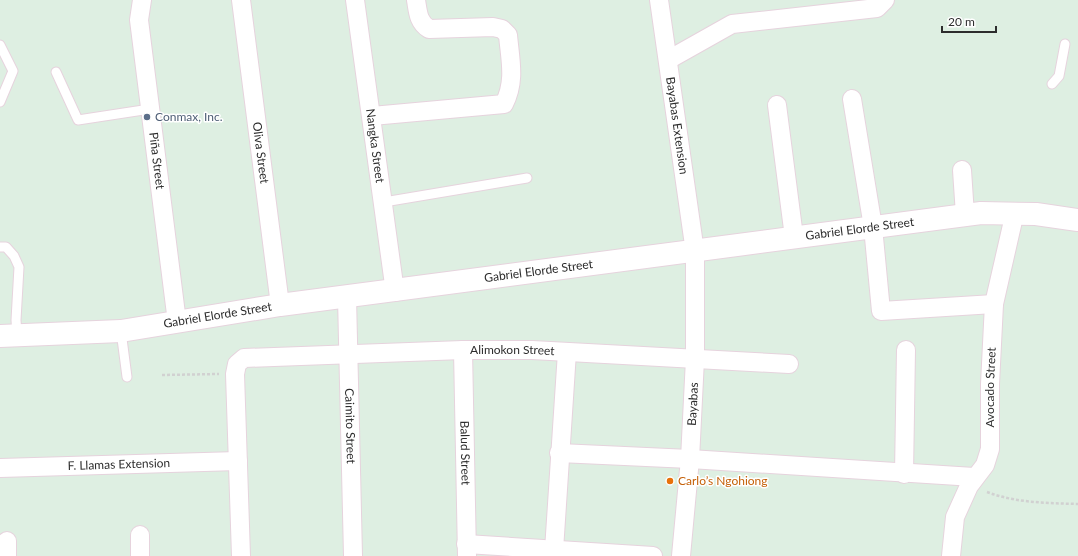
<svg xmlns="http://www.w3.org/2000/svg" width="1078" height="556" viewBox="0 0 1078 556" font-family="Lato,sans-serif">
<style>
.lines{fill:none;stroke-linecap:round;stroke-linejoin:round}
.service-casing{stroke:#e6d3dd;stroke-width:11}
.minor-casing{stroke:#e6d3dd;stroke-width:20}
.tertiary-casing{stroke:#e6d3dd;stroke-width:24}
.path{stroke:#d1d1d1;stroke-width:2.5;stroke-dasharray:3 2;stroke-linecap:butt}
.service{stroke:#fff;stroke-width:9}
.minor{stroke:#fff;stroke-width:18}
.tertiary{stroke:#fff;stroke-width:22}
.service-dot{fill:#5c6f8a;stroke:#fff;stroke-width:1.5}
.food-dot{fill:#e8710a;stroke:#fff;stroke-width:1.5}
.labels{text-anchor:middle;stroke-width:3;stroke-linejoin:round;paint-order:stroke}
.service-label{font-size:12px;fill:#4e5e75;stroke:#fff;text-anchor:start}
.street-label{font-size:12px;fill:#2d2d2d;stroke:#fff}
.food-label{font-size:12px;fill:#c56008;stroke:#fff;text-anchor:start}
</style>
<rect width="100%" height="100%" fill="#deefe2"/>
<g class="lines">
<defs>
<g id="service">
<path d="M0,45L13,71L0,102"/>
<path d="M56,72L78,120L150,109"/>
<path d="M1052,84L1059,76L1065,44"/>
<path d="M384,202L527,178"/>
<path d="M0,247H6L14,256L19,267L16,320L17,335"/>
<path d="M121,331L127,377"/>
</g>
<g id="minor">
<path id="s1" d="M142,0L139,20L177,322"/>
<path id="s2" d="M241,0L280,305"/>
<path id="s3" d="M355,0L395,292"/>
<path id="s4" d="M659,0L695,252V359L690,459L681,556"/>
<path d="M668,60L732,24L877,8L885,0"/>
<path d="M852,99L873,227L881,311L994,304"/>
<path d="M777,105L794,237"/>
<path d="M372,116L504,104C516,81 510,59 508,35L502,29L493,27L429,29C418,22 418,12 416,0"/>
<path d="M962,170L965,215"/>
<path id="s5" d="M347,297L353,556"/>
<path id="s6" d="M463,350L467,556"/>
<path d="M559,453L690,459L974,477"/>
<path id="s7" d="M0,468L238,461"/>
<path d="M904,474L906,350"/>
<path d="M7,541V556"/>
<path d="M466,544L653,556"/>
<path d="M554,550L567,352"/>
<path d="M140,556V535"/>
<path id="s8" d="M241,556L235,374L237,364L244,358L463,350H532L789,364"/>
<path id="s9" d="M951,556L955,517L969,486L985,465L990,449V384L994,304L1015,212"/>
</g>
<g id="tertiary">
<path id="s10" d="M0,336L121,331L280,305L981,213L1036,214L1078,220"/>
</g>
</defs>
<use href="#service" class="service-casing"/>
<use href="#minor" class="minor-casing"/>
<use href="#tertiary" class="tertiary-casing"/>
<g class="path">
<path d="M162,375L219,374"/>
<path d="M987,492C1016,503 1047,503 1078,504"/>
</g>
<use href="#service" class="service"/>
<use href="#minor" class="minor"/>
<use href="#tertiary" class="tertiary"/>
</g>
<circle class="service-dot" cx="147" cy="117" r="4"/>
<circle class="food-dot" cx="670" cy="481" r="4"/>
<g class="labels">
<g class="service-label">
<text x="155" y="121">Conmax, Inc.</text>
</g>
<g class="street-label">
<text dy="4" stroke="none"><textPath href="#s4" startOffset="127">Bayabas Extension</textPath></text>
<text dy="4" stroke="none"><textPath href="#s3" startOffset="147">Nangka Street</textPath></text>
<text dy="4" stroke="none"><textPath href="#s2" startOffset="154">Oliva Street</textPath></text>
<text dy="4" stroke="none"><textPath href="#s1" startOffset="162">Piña Street</textPath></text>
<text dy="4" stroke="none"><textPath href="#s10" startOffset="867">Gabriel Elorde Street</textPath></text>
<text dy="4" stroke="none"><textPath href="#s10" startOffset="543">Gabriel Elorde Street</textPath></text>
<text dy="4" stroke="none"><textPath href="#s10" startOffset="219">Gabriel Elorde Street</textPath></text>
<text dy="4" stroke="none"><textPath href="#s8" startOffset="470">Alimokon Street</textPath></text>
<text dy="4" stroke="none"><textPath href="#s9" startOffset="178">Avocado Street</textPath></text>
<text transform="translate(693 404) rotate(-87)" y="4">Bayabas</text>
<text dy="4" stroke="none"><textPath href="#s5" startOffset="129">Caimito Street</textPath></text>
<text dy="4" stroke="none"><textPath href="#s6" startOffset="103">Balud Street</textPath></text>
<text dy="4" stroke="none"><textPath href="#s7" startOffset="119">F. Llamas Extension</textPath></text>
</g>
<g class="food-label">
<text x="678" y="485">Carlo’s Ngohiong</text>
</g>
</g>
<path d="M942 26v6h54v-6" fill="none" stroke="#2d2d2d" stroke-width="2"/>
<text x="948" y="26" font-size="12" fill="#2d2d2d" stroke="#ffffff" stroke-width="3" paint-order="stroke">20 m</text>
</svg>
